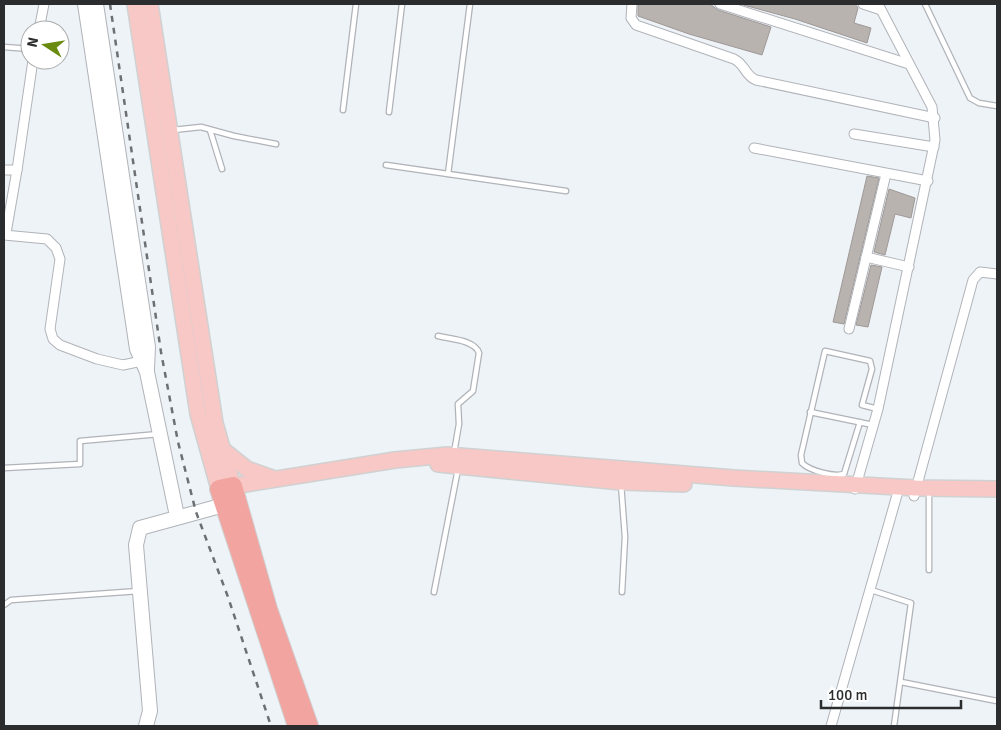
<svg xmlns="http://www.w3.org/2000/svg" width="1001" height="730" viewBox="0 0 1001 730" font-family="Signika,sans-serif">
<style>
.building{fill:#b9b3b0;stroke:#9e9896}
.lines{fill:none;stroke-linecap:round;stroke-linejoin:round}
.lane-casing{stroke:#b0b3b8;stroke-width:7}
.street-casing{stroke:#b0b3b8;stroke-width:11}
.secondary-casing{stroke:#b0b3b8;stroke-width:16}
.primary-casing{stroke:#d0d1d1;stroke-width:18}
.highway-casing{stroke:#d0d1d1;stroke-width:20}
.lane{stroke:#fff;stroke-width:4.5}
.street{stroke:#fff;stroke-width:9}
.secondary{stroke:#fff;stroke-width:14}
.primary{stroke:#f7c8c6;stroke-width:15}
.highway{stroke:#f1a4a0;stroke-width:18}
.rail{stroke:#6d7072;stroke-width:2.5;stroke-dasharray:6 6;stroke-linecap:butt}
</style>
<rect width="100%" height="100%" fill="#eef3f8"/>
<g class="building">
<path d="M638,4H710L718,10L771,27L762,55L689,34L638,16Z"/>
<path d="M740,4H855L858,8L854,23L871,28L867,43L795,19Z"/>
<path d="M867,176L879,178L844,324L833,322Z"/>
<path d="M889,189L915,198L911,218L895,214L885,255L874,252Z"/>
<path d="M871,265L882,267L868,327L856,325Z"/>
</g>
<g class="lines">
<defs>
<g id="lane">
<path d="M925,4L970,98L979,103L997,106"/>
<path d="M4,47L30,49"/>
<path d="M343,110L356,4"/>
<path d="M389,112L402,4"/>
<path d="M173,130L201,127L234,136L276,144"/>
<path d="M210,130L222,169"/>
<path d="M386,165L566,191"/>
<path d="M448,174L470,4"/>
<path d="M438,336C450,339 475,340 479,353L473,391L458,404L459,424L454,453"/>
<path d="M810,412L873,425"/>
<path d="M860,422L844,474C834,477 810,471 802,463L801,455L825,351L870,361L872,369L862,405L878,409"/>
<path d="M4,468L80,464V441L159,434"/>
<path d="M621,484L625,537L622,592"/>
<path d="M929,496V570"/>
<path d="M871,590L911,603L894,726"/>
<path d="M434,592L458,469"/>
<path d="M4,605L11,600L139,591"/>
<path d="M901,682L997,701"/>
</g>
<g id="street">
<path d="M632,4L631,18L636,25L734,59C745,64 745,76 756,80L935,118"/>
<path d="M720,4L909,64"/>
<path d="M863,4L881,10"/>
<path d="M39,30L44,4"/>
<path d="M854,134L934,147"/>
<path d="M754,148L928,181"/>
<path d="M4,170H17L6,233"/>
<path d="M17,170L33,60"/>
<path d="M4,235L47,239L56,248L60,259L50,329L53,339L60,345L97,359L123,365L142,361"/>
<path d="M866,257L909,267"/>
<path d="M849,329L886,174"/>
<path d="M855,489L878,409L935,140L932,107L878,4"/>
<path d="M914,496L973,280L980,272L997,274"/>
<path d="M831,726L897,495"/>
</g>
<g id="secondary">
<path d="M85,4L137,349L147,372L177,516"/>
<path d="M96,4L148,347L147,369"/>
<path d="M146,726L150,711L136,545L140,528L224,505"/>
</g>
<g id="primary">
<path d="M135,4L198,414L219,489"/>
<path d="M150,4L215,423L233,486L395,460L447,455L734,478L916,488L997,489"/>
<path d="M222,449L247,469L272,478"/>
<path d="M438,464L621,482L684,484"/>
</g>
<path id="highway" d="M297,726L219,489L233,486L268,609L309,726"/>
</defs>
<use href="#lane" class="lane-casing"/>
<use href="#street" class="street-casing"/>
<use href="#secondary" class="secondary-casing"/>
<use href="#primary" class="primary-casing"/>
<use href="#highway" class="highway-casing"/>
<use href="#lane" class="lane"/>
<use href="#street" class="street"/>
<use href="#secondary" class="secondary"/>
<use href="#primary" class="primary"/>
<use href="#highway" class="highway"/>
<path class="rail" d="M110,4L161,352L178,442L196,512L228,597L271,726"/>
</g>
<rect width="1001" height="730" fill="none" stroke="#2a2c2d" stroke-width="10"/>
<g transform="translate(45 45) rotate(282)"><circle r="24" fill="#ffffff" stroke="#aaabab"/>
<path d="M0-4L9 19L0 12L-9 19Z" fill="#698b0f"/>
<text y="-8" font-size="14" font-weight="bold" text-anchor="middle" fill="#2a2c2d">N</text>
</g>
<path d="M821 700v8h140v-8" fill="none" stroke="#2a2c2d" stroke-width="2.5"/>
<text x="828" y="700" font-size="15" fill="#2a2c2d" stroke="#ffffff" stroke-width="4" paint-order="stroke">100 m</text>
</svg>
